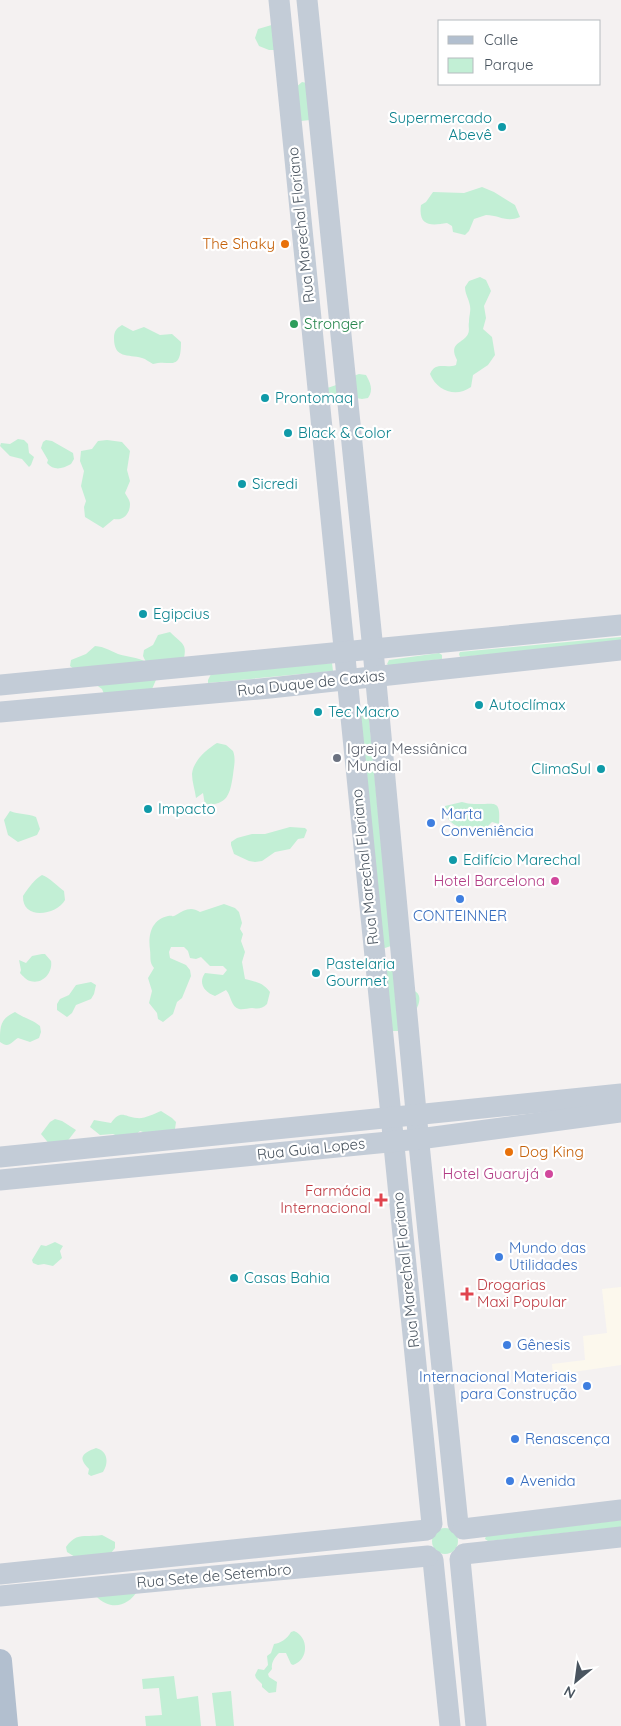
<svg xmlns="http://www.w3.org/2000/svg" width="621" height="1726" viewBox="0 0 621 1726" font-family="Quicksand,sans-serif">
<style>
.commercial{fill:#fcf8ed}
.green{fill:#c2efd5}
.lines{fill:none;stroke-linecap:round;stroke-linejoin:round}
.secondary{stroke:#c3ccd7;stroke-width:21}
.primary{stroke:#b2bfcf;stroke-width:24}
.culture-dot{fill:#0f9aa8;stroke:#fff;stroke-width:2}
.food-dot{fill:#e8710a;stroke:#fff;stroke-width:2}
.leisure-dot{fill:#2e9e5b;stroke:#fff;stroke-width:2}
.worship-dot{fill:#6b7280;stroke:#fff;stroke-width:2}
.shop-dot{fill:#3f7fe0;stroke:#fff;stroke-width:2}
.hotel-dot{fill:#d1479c;stroke:#fff;stroke-width:2}
.health-dot{fill:#e0444e;stroke:#fff;stroke-width:2}
.labels{text-anchor:middle;stroke-width:4.5;stroke-linejoin:round;paint-order:stroke}
.culture-label{font-size:15px;fill:#0d838f;stroke:#fff;text-anchor:start}
.street-label{font-size:15px;fill:#49545f;stroke:#fff}
.food-label{font-size:15px;fill:#c56008;stroke:#fff;text-anchor:end}
.leisure-label{font-size:15px;fill:#27864d;stroke:#fff;text-anchor:start}
.worship-label{font-size:15px;fill:#5b616d;stroke:#fff;text-anchor:start}
.shop-label{font-size:15px;fill:#366cbe;stroke:#fff;text-anchor:start}
.hotel-label{font-size:15px;fill:#b23c85;stroke:#fff;text-anchor:end}
.health-label{font-size:15px;fill:#be3a42;stroke:#fff;text-anchor:end}
</style>
<rect width="100%" height="100%" fill="#f4f1f1"/>
<path class="commercial" d="M621,1287V1365L553,1375L552,1364L585,1360L583,1336L607,1333L602,1289Z"/>
<g class="green">
<path d="M275,24V50H269L259,46L255,38L258,29Z"/>
<path d="M302,82L307,83L310,120L301,121L295,88Z"/>
<path d="M482,187L494,192L515,205L520,217C506,223 499,215 486,215C482,216 478,218 474,219L469,231L465,235L453,232L452,226L447,223C430,226 418,226 421,205L426,202L433,192L464,193Z"/>
<path d="M480,277L486,280L491,291L484,306L486,318L483,329L492,337L495,355L488,365L473,375L471,387C456,398 437,391 430,374C436,361 445,369 456,365L457,360C448,342 463,344 468,334C470,330 468,326 469,322C469,316 471,311 470,306C469,299 465,294 465,287L469,281Z"/>
<path d="M122,325L133,331L144,327L160,335L172,334L181,342C181,373 170,359 153,364C149,362 146,359 142,358C128,354 114,359 114,338C114,331 117,328 122,325Z"/>
<path d="M359,374L366,375C370,382 374,390 368,398L362,399L356,398L329,402L325,388C338,387 347,377 359,374Z"/>
<path d="M18,439L24,440L28,444L29,453L34,457L31,465L29,467L22,459L10,456L0,446L1,443L10,444Z"/>
<path d="M46,440L52,441L73,453L74,459L71,464C62,469 54,471 47,463L48,460L41,448L43,442Z"/>
<path d="M107,440L122,442L130,451L127,470L130,481L125,493C127,497 130,500 130,504C130,514 123,521 114,519L103,528L85,517L84,507L86,501L81,486L84,471L80,461L81,451L92,449L98,441Z"/>
<path d="M170,632C183,645 188,643 183,663L159,673L152,689L104,694L102,689L70,666L71,660L86,654L95,646C105,647 109,650 118,654C127,657 137,657 146,662L143,656L144,650L153,645L158,635Z"/>
<path d="M621,637V643L460,657L459,654L460,652Z"/>
<path d="M439,653L442,655V659L389,666L387,664L389,660Z"/>
<path d="M332,663L333,671L208,683V680L211,674Z"/>
<path d="M359,708H368L391,946L385,948L379,945Z"/>
<path d="M217,743L226,745L233,751C236,759 234,766 233,775C230,794 228,805 205,805L203,793L196,798C195,790 192,782 192,774C193,761 207,749 217,743Z"/>
<path d="M462,802C466,803 470,804 474,804C494,805 501,797 499,824L492,822L486,828L467,826L461,828C451,824 444,817 445,806Z"/>
<path d="M10,811C19,815 27,813 36,817L40,829L37,835L18,842L8,835L4,820Z"/>
<path d="M290,827L305,828L307,830L304,838L298,839L290,849L275,852L262,861L255,862L249,861L234,854L231,845V842L237,838L252,834H265Z"/>
<path d="M42,875C50,878 57,886 64,891L65,900C57,915 22,921 23,896C28,888 35,879 42,875Z"/>
<path d="M224,904L235,908L239,912L242,923L240,929L243,934L241,941L245,952L242,962L245,979C256,982 262,982 270,992L267,1004C262,1009 258,1009 252,1008C248,1008 243,1010 239,1009C231,1007 231,995 226,990L215,996C204,992 198,983 205,973L223,975L227,970L223,966H210L201,957L196,959L190,958L188,951L184,947H171L169,952L170,958L186,965L190,970L191,976L182,998L177,1002L173,1014L163,1022L158,1019L157,1013L149,1003L152,991L148,978L154,968C149,962 151,958 150,950C148,935 151,920 168,916C175,915 170,918 176,915C184,910 191,906 200,912Z"/>
<path d="M42,954H45L51,961C53,972 43,985 30,981C26,980 23,976 20,973L21,970L19,960L26,963L32,956Z"/>
<path d="M390,963L402,965C404,972 406,982 411,988C414,991 418,992 419,996C422,1008 406,1023 400,1031H393L387,1029L385,967Z"/>
<path d="M91,982L96,985L94,994L91,999L76,1005L72,1013L67,1017L57,1010V1004L60,999L69,995L76,985Z"/>
<path d="M15,1012C25,1019 30,1018 40,1026L41,1032L39,1038L30,1042L18,1038C11,1042 9,1049 0,1042C0,1026 0,1019 15,1012Z"/>
<path d="M161,1111L172,1118L176,1122L175,1129L158,1137L140,1131L130,1139H124L113,1134L100,1135L90,1127L94,1120L111,1123C121,1109 124,1117 137,1118C144,1119 154,1114 161,1111Z"/>
<path d="M55,1119L62,1121L76,1130L66,1143L51,1146L41,1134L50,1122Z"/>
<path d="M55,1242L63,1246L60,1251L62,1258L53,1266L44,1264L38,1265L33,1263L32,1260L41,1245L46,1246Z"/>
<path d="M96,1448C108,1451 109,1463 103,1472L91,1476L88,1474L89,1469C77,1457 83,1453 96,1448Z"/>
<path d="M621,1520V1527L488,1541L485,1539L486,1536Z"/>
<circle cx="445" cy="1541" r="13"/>
<path d="M102,1535L115,1542V1548L111,1553L75,1557L67,1552L66,1547C77,1531 85,1538 102,1535Z"/>
<path d="M138,1590C128,1607 110,1611 96,1596Z"/>
<path d="M294,1631C309,1637 309,1660 293,1665L291,1664L286,1653H279C275,1657 271,1662 272,1669L268,1674L269,1677L277,1682L276,1692L269,1693L262,1687V1684L256,1678L255,1675L258,1669L264,1670L268,1665L267,1656L271,1653L274,1644C281,1643 287,1639 291,1632Z"/>
<path d="M174,1676L177,1699L198,1696L201,1726H146L145,1716L162,1715L159,1688L143,1689L142,1679Z"/>
<path d="M231,1691L234,1726H216L212,1693Z"/>
</g>
<g class="lines">
<g class="secondary">
<path d="M279,0L432,1524"/>
<path d="M307,0L373,650L419,1144L458,1524"/>
<path d="M0,685L621,625"/>
<path d="M0,712L270,688L621,650"/>
<path d="M0,1157L621,1094"/>
<path d="M0,1180L419,1139L621,1112"/>
<path d="M463,1529L621,1510"/>
<path d="M464,1554L621,1537"/>
<path d="M460,1559L476,1726"/>
<path d="M433,1560L450,1726"/>
<path d="M0,1574L427,1530"/>
<path d="M0,1596L428,1556"/>
</g>
<path class="primary" d="M0,1661L6,1726"/>
</g>
<g class="culture-dot">
<circle cx="502" cy="127" r="5"/>
<circle cx="265" cy="398" r="5"/>
<circle cx="288" cy="433" r="5"/>
<circle cx="242" cy="484" r="5"/>
<circle cx="143" cy="614" r="5"/>
<circle cx="479" cy="705" r="5"/>
<circle cx="318" cy="712" r="5"/>
<circle cx="601" cy="769" r="5"/>
<circle cx="148" cy="809" r="5"/>
<circle cx="453" cy="860" r="5"/>
<circle cx="316" cy="973" r="5"/>
<circle cx="234" cy="1278" r="5"/>
</g>
<g class="food-dot">
<circle cx="285" cy="244" r="5"/>
<circle cx="509" cy="1152" r="5"/>
</g>
<circle class="leisure-dot" cx="294" cy="324" r="5"/>
<circle class="worship-dot" cx="337" cy="758" r="5"/>
<g class="shop-dot">
<circle cx="431" cy="823" r="5"/>
<circle cx="460" cy="899" r="5"/>
<circle cx="499" cy="1257" r="5"/>
<circle cx="507" cy="1345" r="5"/>
<circle cx="587" cy="1386" r="5"/>
<circle cx="515" cy="1439" r="5"/>
<circle cx="510" cy="1481" r="5"/>
</g>
<g class="hotel-dot">
<circle cx="555" cy="881" r="5"/>
<circle cx="549" cy="1174" r="5"/>
</g>
<g class="health-dot">
<path d="M378.5 1192.5h5v5h5v5h-5v5h-5v-5h-5v-5h5z"/>
<path d="M464.5 1286.5h5v5h5v5h-5v5h-5v-5h-5v-5h5z"/>
</g>
<g class="labels">
<g class="culture-label">
<text x="492" y="123" text-anchor="end">Supermercado<tspan x="492" dy="17">Abevê</tspan></text>
<text x="275" y="403">Prontomaq</text>
<text x="298" y="438">Black &amp; Color</text>
<text x="252" y="489">Sicredi</text>
<text x="153" y="619">Egipcius</text>
<text x="489" y="710">Autoclímax</text>
<text x="328" y="717">Tec Macro</text>
<text x="591" y="774" text-anchor="end">ClimaSul</text>
<text x="158" y="814">Impacto</text>
<text x="463" y="865">Edifício Marechal</text>
<text x="326" y="969">Pastelaria<tspan x="326" dy="17">Gourmet</tspan></text>
<text x="244" y="1283">Casas Bahia</text>
</g>
<g class="street-label">
<text transform="translate(301 225) rotate(-96)" y="5">Rua Marechal Floriano</text>
<text transform="translate(311 683) rotate(-6)" y="5">Rua Duque de Caxias</text>
<text transform="translate(365 867) rotate(-96)" y="5">Rua Marechal Floriano</text>
<text transform="translate(311 1149) rotate(-6)" y="5">Rua Guia Lopes</text>
<text transform="translate(406 1270) rotate(-96)" y="5">Rua Marechal Floriano</text>
<text transform="translate(214 1576) rotate(-5)" y="5">Rua Sete de Setembro</text>
</g>
<g class="food-label">
<text x="275" y="249">The Shaky</text>
<text x="519" y="1157" text-anchor="start">Dog King</text>
</g>
<g class="leisure-label">
<text x="304" y="329">Stronger</text>
</g>
<g class="worship-label">
<text x="347" y="754">Igreja Messiânica<tspan x="347" dy="17">Mundial</tspan></text>
</g>
<g class="shop-label">
<text x="441" y="819">Marta<tspan x="441" dy="17">Conveniência</tspan></text>
<text x="460" y="921" text-anchor="middle">CONTEINNER</text>
<text x="509" y="1253">Mundo das<tspan x="509" dy="17">Utilidades</tspan></text>
<text x="517" y="1350">Gênesis</text>
<text x="577" y="1382" text-anchor="end">Internacional Materiais<tspan x="577" dy="17">para Construção</tspan></text>
<text x="525" y="1444">Renascença</text>
<text x="520" y="1486">Avenida</text>
</g>
<g class="hotel-label">
<text x="545" y="886">Hotel Barcelona</text>
<text x="539" y="1179">Hotel Guarujá</text>
</g>
<g class="health-label">
<text x="371" y="1196">Farmácia<tspan x="371" dy="17">Internacional</tspan></text>
<text x="477" y="1290" text-anchor="start">Drogarias<tspan x="477" dy="17">Maxi Popular</tspan></text>
</g>
</g>
<rect x="438" y="20" width="162" height="65" fill="#ffffff" stroke="#b6bbbf"/>
<rect x="448" y="36" width="25" height="8" fill="#b2bfcf" stroke="#b6bbbf"/>
<text x="484" y="45" font-size="15" fill="#49545f">Calle</text>
<rect x="448" y="58" width="25" height="15" fill="#c2efd5" stroke="#b6bbbf"/>
<text x="484" y="70" font-size="15" fill="#49545f">Parque</text>
<g transform="translate(576 1681) rotate(209)" stroke="#ffffff" stroke-width="4" paint-order="stroke">
<path d="M0-4L9 19L0 12L-9 19Z" fill="#49545f"/>
<text y="-8" font-size="14" font-weight="bold" text-anchor="middle" fill="#49545f">N</text>
</g>
</svg>
